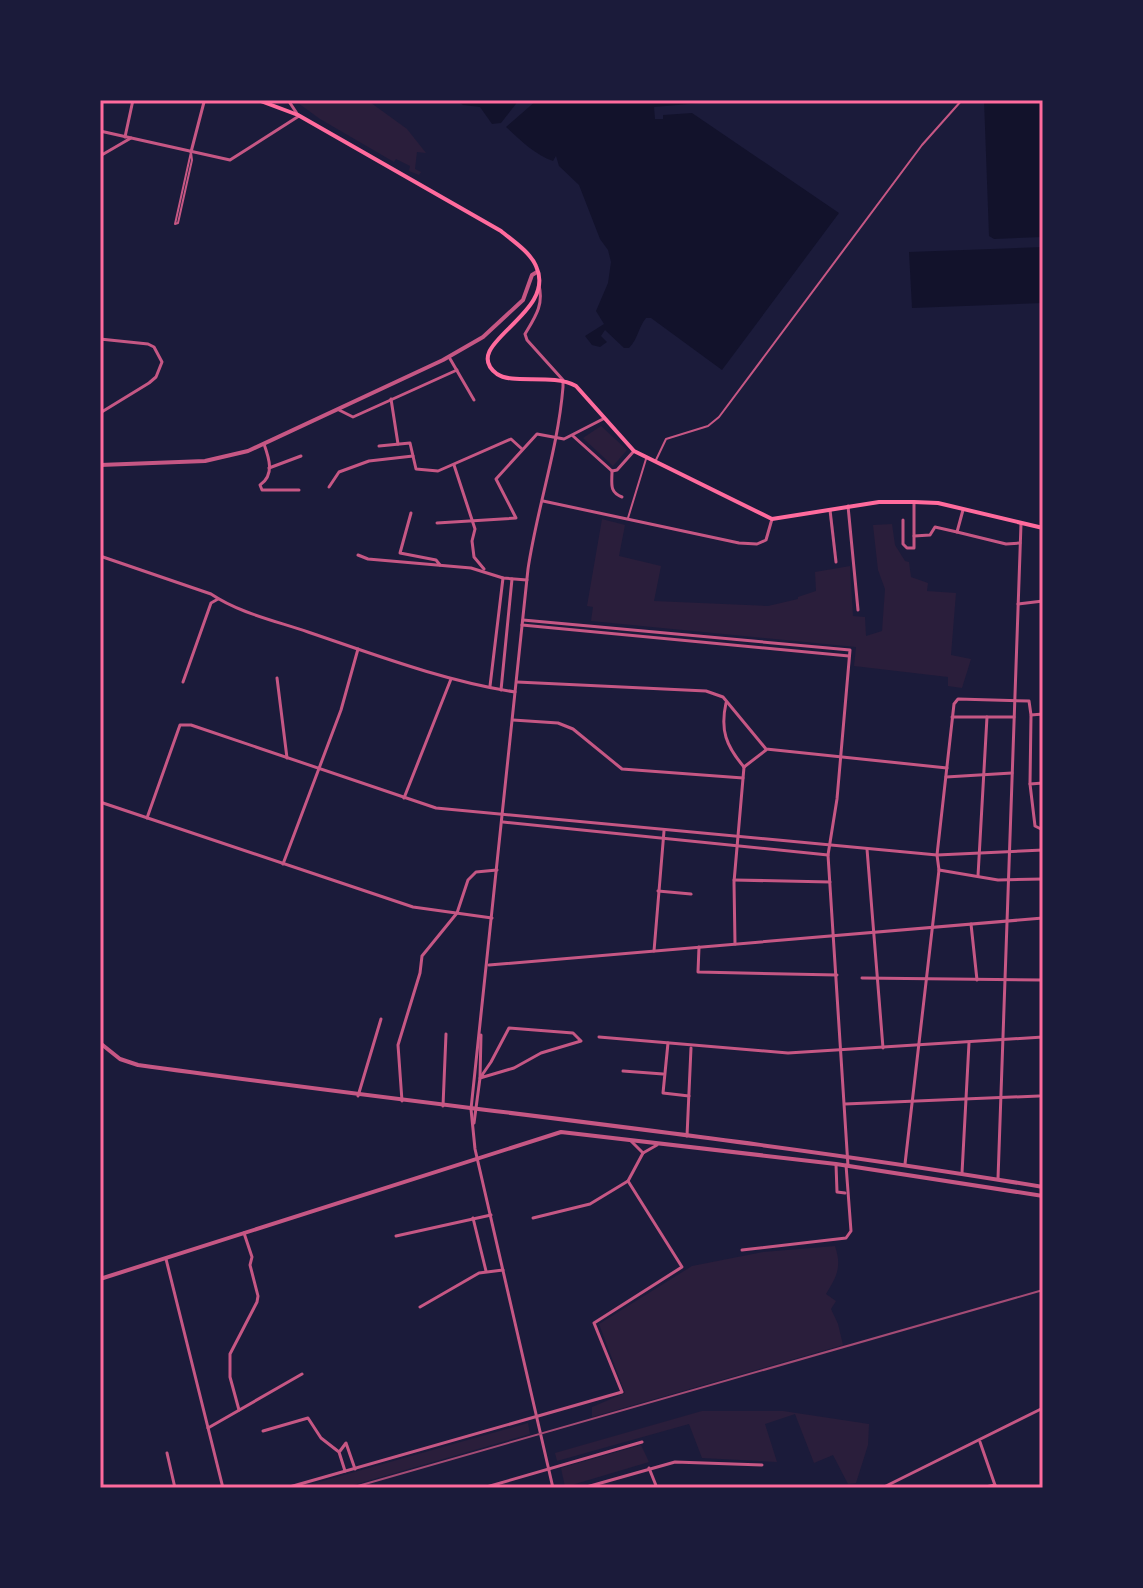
<svg xmlns="http://www.w3.org/2000/svg" width="1143" height="1588" viewBox="0 0 1143 1588" font-family="'Work Sans',sans-serif">
<style>
.green{fill:#2a1e3b}
.water{fill:#12122b}
.lines{fill:none;stroke-linecap:round;stroke-linejoin:round}
.service{stroke:#c65784;stroke-width:2}
.pedestrian{stroke:#c65784;stroke-width:2}
.minor{stroke:#c65784;stroke-width:3}
.tertiary{stroke:#c65784;stroke-width:4}
.secondary{stroke:#ff6b9d;stroke-width:4}
.rail{stroke:#a44b75;stroke-width:2}
.neatline{fill:none;stroke:#ff6b9d;stroke-width:3}
</style>
<rect width="100%" height="100%" fill="#1b1b3a"/>
<g class="green">
<path d="M294,100H367L407,129L426,153L417,152L415,169L421,172L419,175L409,171L410,166L396,159L394,162L320,119Z"/>
<path d="M601,426L627,450L613,466L583,438Z"/>
<path d="M602,519L625,525L619,556L661,566L654,601L768,606L798,599V597L816,591L815,572L850,566L853,616L865,617L866,636L882,631L885,589L878,570L873,525L892,524L895,545L905,561L909,562L911,577L928,583L927,591L956,593L951,655L971,659L962,688L948,686V677L854,666L856,647L591,621L593,607L587,606Z"/>
<path d="M835,1246C842,1267 837,1276 826,1294L836,1301L831,1309L838,1324L843,1345L592,1417V1407L625,1393L599,1324L692,1266L763,1252Z"/>
<path d="M702,1411H783L869,1424L868,1445L856,1483L848,1484L833,1455L814,1463L795,1414L765,1424L777,1462L702,1458L689,1424L557,1461L555,1453Z"/>
<path d="M528,1423L530,1434L343,1488H298Z"/>
<path d="M641,1445L649,1462L565,1487L561,1468Z"/>
</g>
<g class="water">
<path d="M455,100H519L501,123L492,124L480,107L463,105Z"/>
<path d="M537,100H737L654,107L655,119H663V115L692,113L839,213L722,370L651,318H646C638,328 638,339 629,348H624L605,330L601,336L607,342L600,347L592,345L585,336L604,324L596,311L608,283L611,262L608,250L600,239L579,185L559,166L556,156L553,161C535,155 520,140 506,127Z"/>
<path d="M984,100H1043V237L994,239L989,236Z"/>
<path d="M1043,247V303L912,308L909,252Z"/>
</g>
<g class="lines">
<g class="service">
<path d="M191,152L192,160L178,223L175,224Z"/>
<path d="M656,460L666,439L708,426L719,417L922,145L962,100"/>
</g>
<path class="pedestrian" d="M628,518L646,459"/>
<g class="minor">
<path d="M288,100L298,115"/>
<path d="M100,131L230,160L299,116"/>
<path d="M125,137L133,100"/>
<path d="M191,152L204,102L208,100"/>
<path d="M100,156L131,138"/>
<path d="M539,285C544,305 535,317 525,334L527,340L563,380V387C558,449 537,508 528,569L471,1109L475,1149L553,1488"/>
<path d="M100,339L148,344L154,347L162,362L156,377L149,383L100,413"/>
<path d="M449,357L474,400"/>
<path d="M391,399L398,444"/>
<path d="M339,410L353,417L457,370"/>
<path d="M573,436L612,471L617,470L634,451"/>
<path d="M264,444C269,458 275,475 260,485L262,490H299"/>
<path d="M379,446L410,443L416,469L438,471L511,439L522,449"/>
<path d="M454,465L475,529L472,541L474,557L484,569"/>
<path d="M269,468L301,456"/>
<path d="M612,471C612,484 609,492 622,497"/>
<path d="M329,487L339,472L369,461L413,456"/>
<path d="M543,501L739,543L757,544L766,540L772,519"/>
<path d="M848,506L858,610"/>
<path d="M830,510L836,562"/>
<path d="M411,513L400,553L436,560L440,565"/>
<path d="M903,520V544L907,548H914V502"/>
<path d="M437,523L516,518L496,479L537,434L564,439L603,419"/>
<path d="M957,532L1006,544L1020,543"/>
<path d="M914,536L930,535L935,527L957,532L963,510"/>
<path d="M358,555L368,559L471,568L503,578L527,580"/>
<path d="M100,556L211,594C239,613 276,621 308,632C376,655 444,681 515,692"/>
<path d="M1018,604L1043,601"/>
<path d="M523,620L850,650L837,799L828,855L848,1166"/>
<path d="M522,625L849,656"/>
<path d="M277,678L287,758"/>
<path d="M183,682L211,603L218,599"/>
<path d="M517,682L706,691L723,697L766,749L947,768"/>
<path d="M490,686L503,578"/>
<path d="M501,690L512,579"/>
<path d="M726,703C720,730 726,746 744,767"/>
<path d="M952,717H1014"/>
<path d="M513,720L558,723L573,729L622,769L743,778"/>
<path d="M744,767L766,750"/>
<path d="M946,777L1012,773"/>
<path d="M1043,783L1030,784L1035,826L1043,830"/>
<path d="M1030,784L1031,716"/>
<path d="M404,798L451,679"/>
<path d="M100,802L413,907L492,918"/>
<path d="M147,818L180,725H191L436,808L937,855L1043,850"/>
<path d="M503,822L828,855"/>
<path d="M867,849L883,1048"/>
<path d="M283,864L341,710L358,649"/>
<path d="M939,870L998,880L1043,879"/>
<path d="M978,876L987,717"/>
<path d="M734,880L830,882"/>
<path d="M658,891L691,894"/>
<path d="M971,924L977,980"/>
<path d="M735,944L734,882L744,767"/>
<path d="M699,947L698,972L837,975"/>
<path d="M654,951L664,831"/>
<path d="M489,965L1043,918"/>
<path d="M862,978L1042,980"/>
<path d="M509,1028L573,1033L581,1041L541,1053L514,1068L480,1078L491,1062Z"/>
<path d="M599,1037L788,1053L1043,1037"/>
<path d="M668,1043L663,1093L689,1096"/>
<path d="M623,1071L663,1074"/>
<path d="M358,1096L381,1019"/>
<path d="M402,1101L398,1045L420,973L422,956L457,913L468,880L476,872L497,870"/>
<path d="M845,1104L1039,1096"/>
<path d="M443,1106L446,1034"/>
<path d="M474,1123L480,1078L481,1035"/>
<path d="M687,1136L691,1048"/>
<path d="M631,1141L643,1153"/>
<path d="M643,1153L657,1145"/>
<path d="M836,1164L837,1192L845,1193"/>
<path d="M905,1164L939,870L937,855L954,704L958,699L1029,701L1031,715L1043,714"/>
<path d="M962,1173L969,1043"/>
<path d="M998,1179L1021,524"/>
<path d="M1042,1187L1043,853"/>
<path d="M473,1218L486,1271"/>
<path d="M533,1218L590,1204L628,1181"/>
<path d="M396,1236L491,1215"/>
<path d="M742,1250L846,1238L851,1231L846,1165"/>
<path d="M166,1259L223,1488"/>
<path d="M420,1307L479,1273L503,1270"/>
<path d="M239,1410L230,1377V1354L257,1302L258,1296L250,1265L252,1257L244,1233"/>
<path d="M208,1428L302,1374"/>
<path d="M263,1431L308,1418L321,1438L339,1452L345,1471"/>
<path d="M980,1442L996,1488"/>
<path d="M340,1451L346,1443L355,1469"/>
<path d="M167,1453L175,1488"/>
<path d="M649,1468L657,1488"/>
<path d="M286,1488L622,1392L594,1323L682,1267L628,1181L643,1153"/>
<path d="M483,1488L642,1442"/>
<path d="M583,1488L675,1462L762,1465"/>
<path d="M882,1488L1043,1408"/>
<path d="M981,1488L995,1485"/>
</g>
<g class="tertiary">
<path d="M100,465L205,461L248,451L443,360L483,337L523,300L532,275L537,272"/>
<path d="M100,1043L120,1059L138,1065C440,1107 743,1137 1043,1187"/>
<path d="M100,1279L561,1132L836,1164L1043,1196"/>
</g>
<path class="secondary" d="M258,100L298,115L501,231C513,241 530,252 536,266C559,315 457,344 497,374C513,385 552,373 576,386L634,451L772,519L879,502H914L938,503L1043,528"/>
<path class="rail" d="M351,1488L1043,1290"/>
</g>
<rect width="1143" height="1588" fill="none" stroke="#1b1b3a" stroke-width="204"/>
<rect x="102" y="102" width="939" height="1384" class="neatline"/>
</svg>
